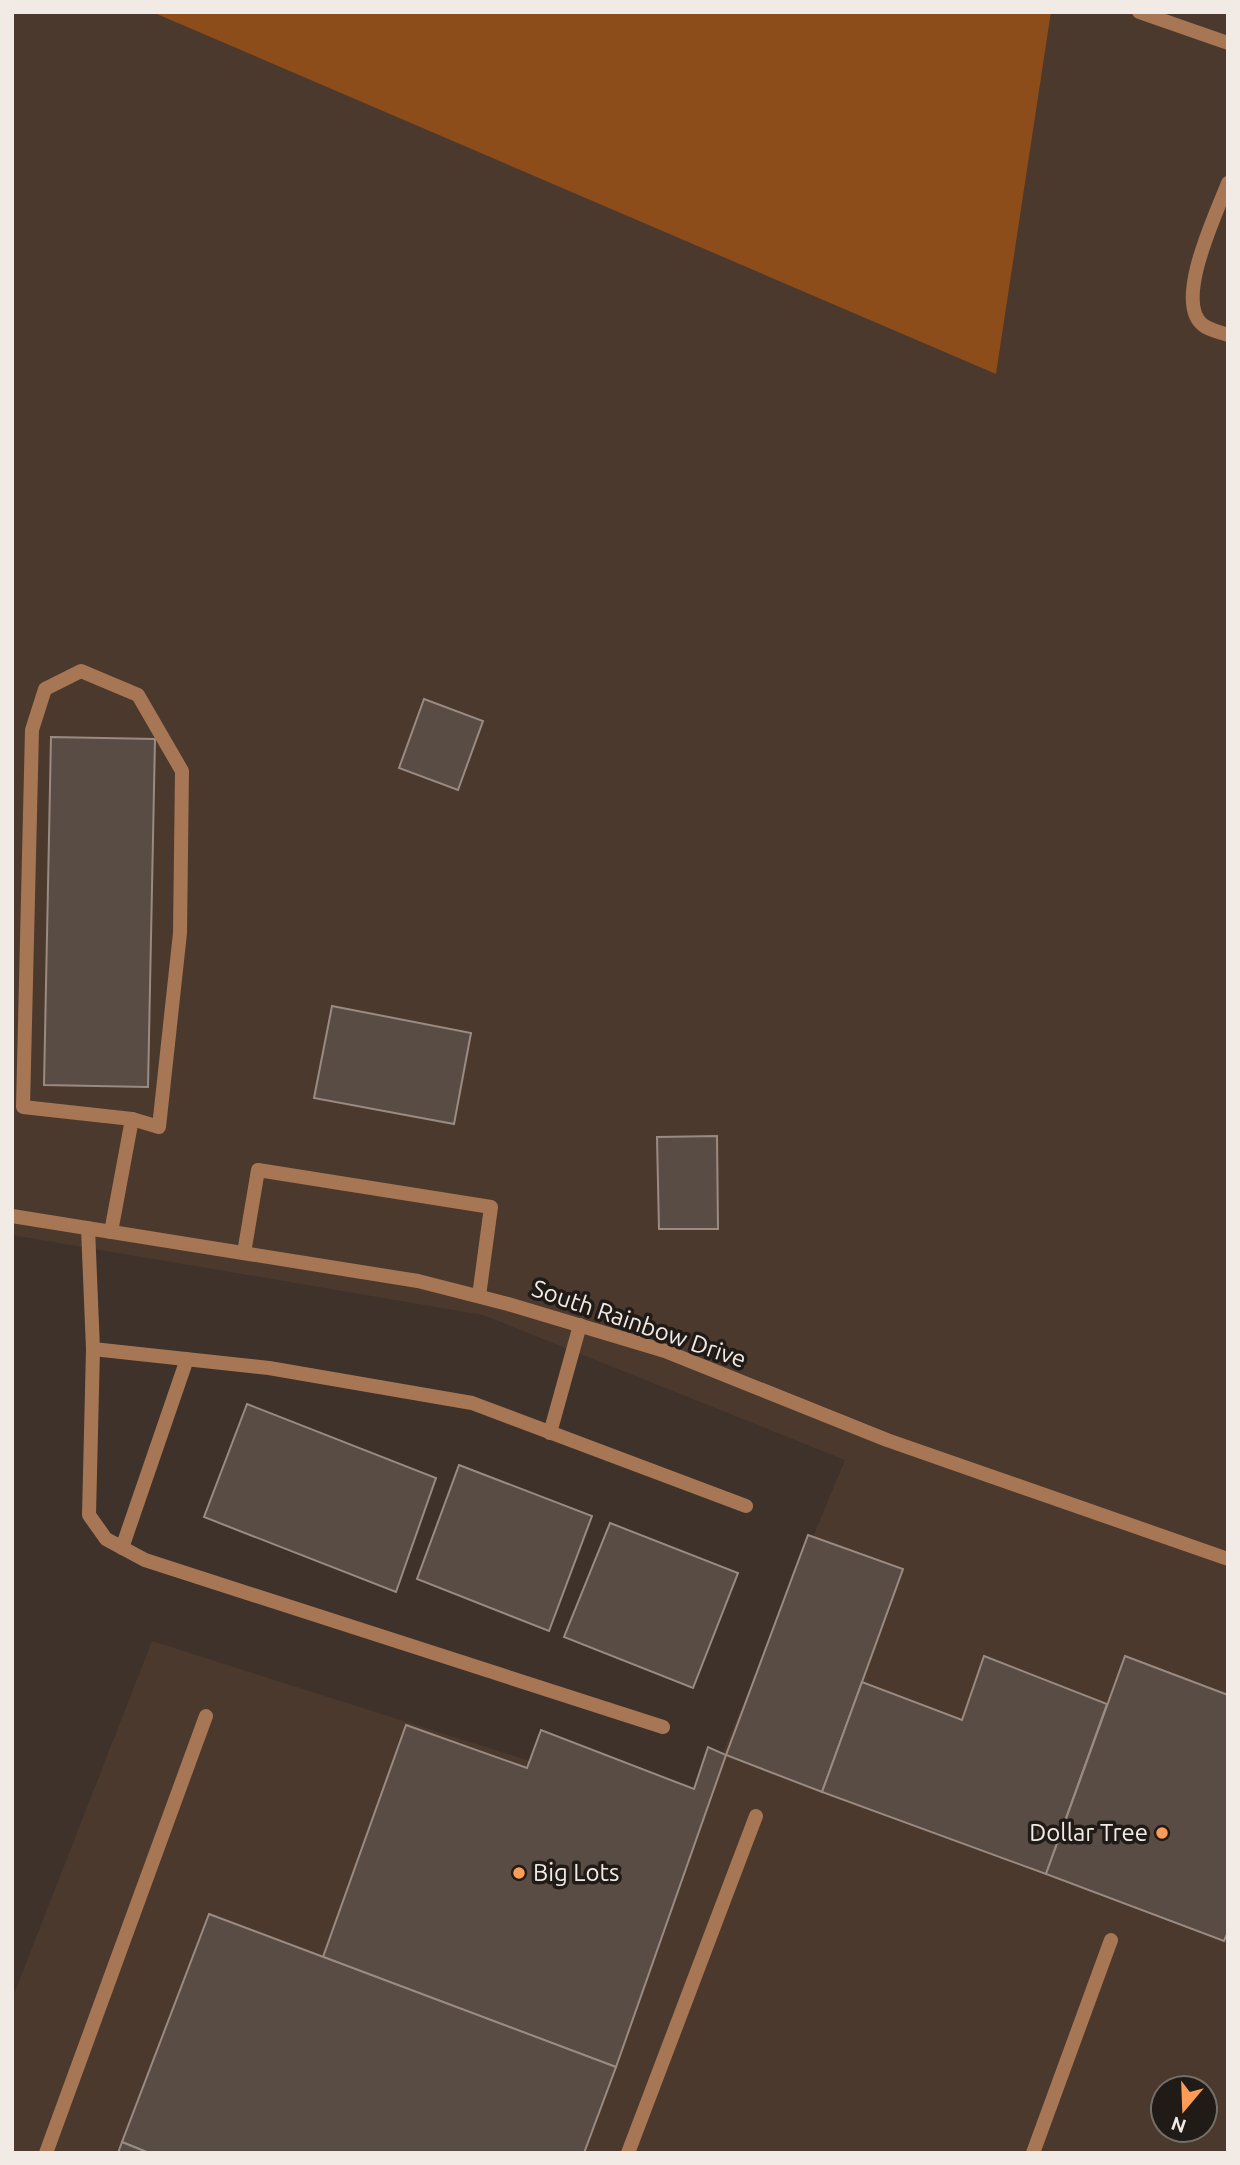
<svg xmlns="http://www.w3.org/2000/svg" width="1240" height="2165" viewBox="0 0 1240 2165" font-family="Ubuntu,sans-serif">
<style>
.built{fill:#4b392d;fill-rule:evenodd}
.green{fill:#8c4d1a}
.building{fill:#594c44;stroke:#998b82;stroke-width:2}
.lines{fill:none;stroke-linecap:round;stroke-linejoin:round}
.lane{stroke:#a77654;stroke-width:14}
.street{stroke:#a77654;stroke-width:14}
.poi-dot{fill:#fd9c56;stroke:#201b17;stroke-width:2.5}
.labels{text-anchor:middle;stroke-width:7;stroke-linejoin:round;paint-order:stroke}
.street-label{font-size:24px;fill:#f2eae5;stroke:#201b17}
.poi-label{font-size:24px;fill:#f2eae5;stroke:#201b17;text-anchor:end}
</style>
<rect width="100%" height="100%" fill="#3e322a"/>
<path class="built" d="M12,12H152L996,373L1051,12H1228V2153H12V1999L152,1641L697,1814L845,1460L483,1315L12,1235ZM1163,2088H1205V2130H1163Z"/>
<path class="green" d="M152,12H1051L996,374Z"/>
<g class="building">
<path d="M424,699L483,721L458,790L399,768Z"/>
<path d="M51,737L155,739L148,1087L44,1085Z"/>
<path d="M332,1006L471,1033L454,1124L314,1098Z"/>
<path d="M717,1136L718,1229H659L657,1137Z"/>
<path d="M247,1404L436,1478L396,1592L204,1517Z"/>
<path d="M459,1465L592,1516L549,1631L417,1579Z"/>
<path d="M610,1523L738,1573L693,1688L564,1637Z"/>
<path d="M808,1535L903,1569L822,1792L726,1755Z"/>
<path d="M984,1656L1107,1704L1046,1874L822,1792L862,1682L962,1720Z"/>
<path d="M1125,1656L1228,1695V1932L1224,1941L1046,1874Z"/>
<path d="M406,1725L527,1768L541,1730L694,1789L708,1747L726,1755L616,2067L323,1957Z"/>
<path d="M209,1914L616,2067L584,2153H149L122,2142Z"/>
<path d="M122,2142L149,2153H118Z"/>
</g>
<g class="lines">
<g class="lane">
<path d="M1228,183C1217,212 1173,302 1203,325C1209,330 1220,332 1228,335"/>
<path d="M81,671L138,695L182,771L180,933L159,1127L132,1119L23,1107L32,730L45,689Z"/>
<path d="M88,1228L93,1349L89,1515L106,1539L145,1560L663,1727"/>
<path d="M111,1232L132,1119"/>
<path d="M244,1253L258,1170L491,1207L479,1296"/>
<path d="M93,1349L269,1368L472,1403L746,1506"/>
<path d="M550,1433L580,1325"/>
<path d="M122,1548L187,1359"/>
<path d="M46,2153L206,1716"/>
<path d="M628,2153L756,1816"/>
<path d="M1033,2153L1111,1940"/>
</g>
<g class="street">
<path d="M1139,12L1228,43"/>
<path d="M12,1216L418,1281L508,1304L665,1351L887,1440L1228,1559"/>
</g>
</g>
<g class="poi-dot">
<circle cx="1162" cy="1833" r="7"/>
<circle cx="519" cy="1873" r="7"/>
</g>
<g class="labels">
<g class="street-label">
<text transform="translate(639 1324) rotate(19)" y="8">South Rainbow Drive</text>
</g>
<g class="poi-label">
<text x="1148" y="1841">Dollar Tree</text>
<text x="533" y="1881" text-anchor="start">Big Lots</text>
</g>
</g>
<rect width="1240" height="2165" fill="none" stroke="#f2eae5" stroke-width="28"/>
<g transform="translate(1184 2109) rotate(199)"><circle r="33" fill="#201b17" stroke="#746e69" stroke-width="2"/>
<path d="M0-5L12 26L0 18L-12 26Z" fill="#fd9c56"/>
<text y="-10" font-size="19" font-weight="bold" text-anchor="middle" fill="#f2eae5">N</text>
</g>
</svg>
